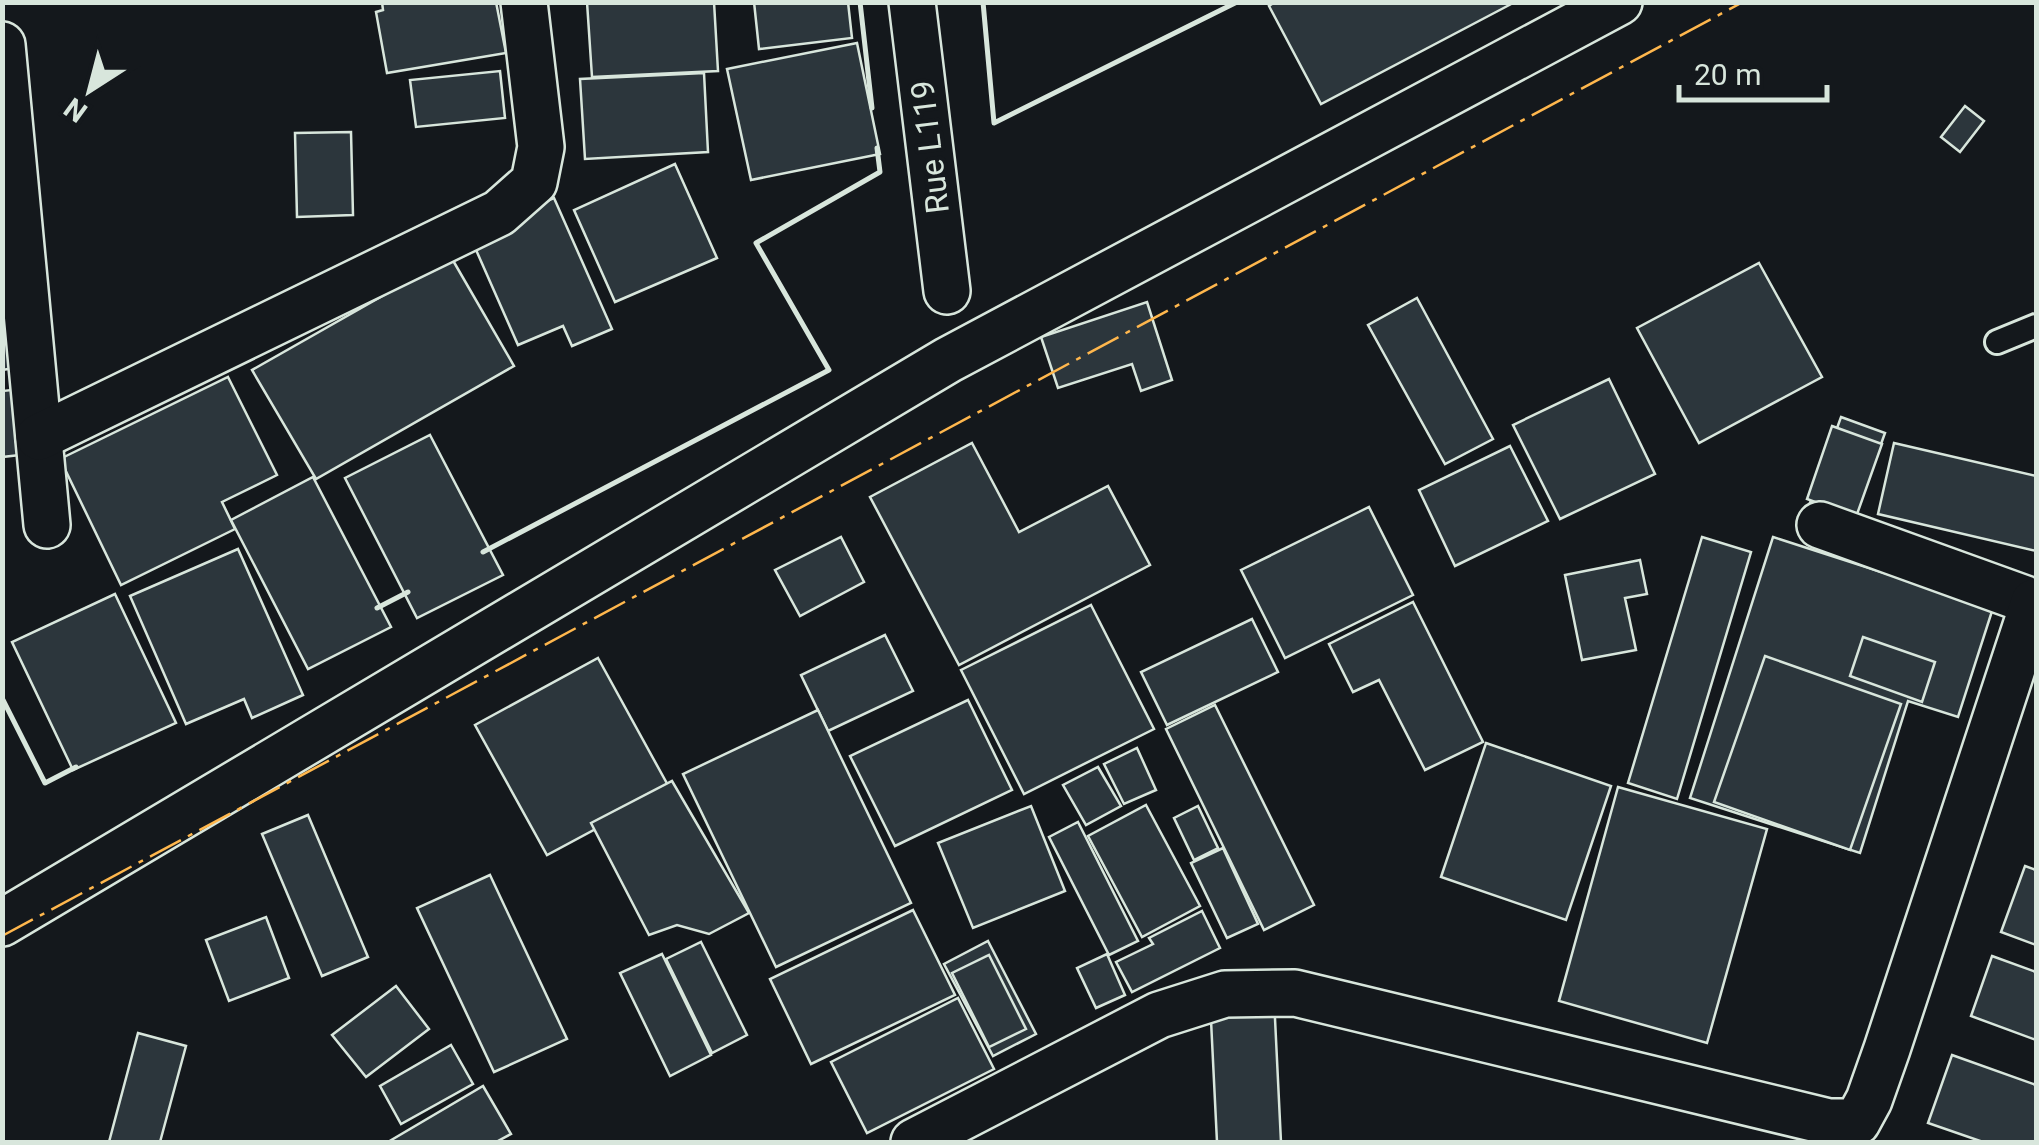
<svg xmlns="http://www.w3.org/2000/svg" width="2039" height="1145" viewBox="0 0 2039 1145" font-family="Roboto,sans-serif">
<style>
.building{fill:#2c363c;stroke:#d8e6dc;stroke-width:2.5}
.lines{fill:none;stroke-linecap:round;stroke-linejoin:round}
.service-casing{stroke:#d8e6dc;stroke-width:28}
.minor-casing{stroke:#d8e6dc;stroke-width:50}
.service{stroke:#14181c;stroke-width:22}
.minor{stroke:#14181c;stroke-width:45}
.wall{stroke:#d8e6dc;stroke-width:5}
.power{stroke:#ffb74d;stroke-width:2.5;stroke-dasharray:35 8 5 8;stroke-linecap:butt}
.labels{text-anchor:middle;stroke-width:8;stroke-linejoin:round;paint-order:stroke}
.street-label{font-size:32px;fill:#d8e6dc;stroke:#14181c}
</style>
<rect width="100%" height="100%" fill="#14181c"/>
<g class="building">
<path d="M382,2H496L506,53L387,73L376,12L383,10Z"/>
<path d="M587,2H714L718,71L592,77Z"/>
<path d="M754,2H848L852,38L759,49Z"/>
<path d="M1275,2H1515L1321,104L1269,6Z"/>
<path d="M857,43L880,154L751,180L727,69Z"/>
<path d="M500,71L505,118L416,127L410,80Z"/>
<path d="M704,73L708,152L585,159L580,79Z"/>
<path d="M1965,106L1984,121L1960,152L1941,137Z"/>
<path d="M351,132L353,215L297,217L295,133Z"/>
<path d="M675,164L717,258L615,302L574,210Z"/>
<path d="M554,198L612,329L572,346L563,326L518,345L469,234Z"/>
<path d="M451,257L514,366L316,479L252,370Z"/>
<path d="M1759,263L1822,377L1699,443L1637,328Z"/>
<path d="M11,293L21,367L2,370V294Z"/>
<path d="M1417,298L1493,439L1445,464L1368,325Z"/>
<path d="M1147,302L1172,380L1141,391L1132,364L1058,388L1041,337Z"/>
<path d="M228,377L277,475L222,502L235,529L121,585L60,459Z"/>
<path d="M1609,379L1655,474L1560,519L1513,425Z"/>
<path d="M30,388L38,453L2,457V391Z"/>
<path d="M1841,417L1885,433L1854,519L1810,503Z"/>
<path d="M1832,426L1882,444L1856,517L1807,499Z"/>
<path d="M430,435L503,575L417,618L345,478Z"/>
<path d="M972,443L1019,532L1108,486L1150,565L959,665L870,497Z"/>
<path d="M1894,443L2036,476V551L1878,514Z"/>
<path d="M1510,446L1548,521L1455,566L1419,490Z"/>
<path d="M313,477L391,627L308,669L231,520Z"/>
<path d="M1369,507L1413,595L1285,658L1241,570Z"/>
<path d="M841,537L864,582L800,616L775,570Z"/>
<path d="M1702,537L1751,552L1677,799L1628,783Z"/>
<path d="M1773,537L1993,608L1958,717L1908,701L1860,853L1690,798Z"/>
<path d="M238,549L303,695L252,718L244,699L186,724L130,596Z"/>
<path d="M1640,560L1647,594L1625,598L1636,650L1582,660L1565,575Z"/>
<path d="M115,594L176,723L73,770L12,642Z"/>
<path d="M1413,602L1483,742L1425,770L1379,680L1353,692L1329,644Z"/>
<path d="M1091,605L1154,729L1024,794L961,670Z"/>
<path d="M1252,619L1278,672L1167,725L1141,672Z"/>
<path d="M885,635L913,691L828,731L801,675Z"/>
<path d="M1863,637L1935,662L1922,702L1850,676Z"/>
<path d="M1765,656L1901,704L1850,850L1714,802Z"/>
<path d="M598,658L670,789L547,855L475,725Z"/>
<path d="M968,700L1012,790L895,846L850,756Z"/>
<path d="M1215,705L1314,905L1264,930L1166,729Z"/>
<path d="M818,710L911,903L776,967L683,774Z"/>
<path d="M1486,743L1611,786L1566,920L1441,877Z"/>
<path d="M1137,748L1156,790L1124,804L1104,764Z"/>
<path d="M1098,767L1121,806L1086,825L1063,785Z"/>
<path d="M672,781L749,913L709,934L677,925L649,935L591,823Z"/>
<path d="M1618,787L1767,829L1707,1043L1559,1001Z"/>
<path d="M1146,805L1200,906L1142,937L1088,836Z"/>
<path d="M1031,806L1065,891L973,928L938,843Z"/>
<path d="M1198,806L1218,848L1194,860L1174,818Z"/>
<path d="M308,815L368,957L322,976L262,834Z"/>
<path d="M1078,822L1138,941L1109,955L1049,837Z"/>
<path d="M1223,848L1258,924L1227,938L1191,863Z"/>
<path d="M2025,866L2036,870V945L2001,932Z"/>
<path d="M490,875L567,1039L494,1072L417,908Z"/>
<path d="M913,910L955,995L811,1064L770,979Z"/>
<path d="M1202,911L1220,948L1132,992L1116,962L1153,944L1149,938Z"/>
<path d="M266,917L289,978L229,1001L206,940Z"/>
<path d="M988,941L1036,1034L993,1056L944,964Z"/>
<path d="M701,942L747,1035L712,1053L666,959Z"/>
<path d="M662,954L711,1055L670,1076L620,973Z"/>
<path d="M1107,954L1125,995L1096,1008L1077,968Z"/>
<path d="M989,955L1026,1029L989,1047L952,973Z"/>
<path d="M1992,956L2036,972V1040L1971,1016Z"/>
<path d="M396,986L429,1029L366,1077L332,1035Z"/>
<path d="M958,998L994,1069L867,1133L831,1062Z"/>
<path d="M1274,998L1281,1142H1217L1210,1000Z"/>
<path d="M138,1033L186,1046L160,1142H109Z"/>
<path d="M451,1045L473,1084L401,1124L380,1086Z"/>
<path d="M1952,1055L2036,1085V1142H1983L1928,1123Z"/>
<path d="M483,1086L511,1134L496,1142H388Z"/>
</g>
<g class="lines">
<defs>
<path id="service" d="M1997,342L2036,326"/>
<g id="minor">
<path d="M912,2L947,291"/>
<path d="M2,45L47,525"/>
<path d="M39,437L499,213L534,182L541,147L524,2"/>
<path d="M1820,525L2036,603"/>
<path d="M2,923L948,360L1619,2"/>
<path d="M914,1142L1159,1015L1225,994L1295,993L1829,1122H1857L1869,1100L1887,1049L2034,602"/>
</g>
</defs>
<use href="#service" class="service-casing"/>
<use href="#minor" class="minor-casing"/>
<use href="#service" class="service"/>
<use href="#minor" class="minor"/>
<g class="wall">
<path d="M860,2L872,108"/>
<path d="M983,2L994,123L1237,2"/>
<path d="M483,552L829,370L756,243L880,172L877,148"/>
<path d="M377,608L408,592"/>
<path d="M2,698L45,783L76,767"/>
</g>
<path class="power" d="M2,936L1743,2"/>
</g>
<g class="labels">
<g class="street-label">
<text transform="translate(930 147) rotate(-97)" y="11">Rue L119</text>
</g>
</g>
<rect width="2039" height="1145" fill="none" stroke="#d8e6dc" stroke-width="10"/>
<g transform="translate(90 90) rotate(216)" stroke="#14181c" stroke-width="8" paint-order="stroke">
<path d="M0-8L18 38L0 25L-18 38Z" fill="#d8e6dc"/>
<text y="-15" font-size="28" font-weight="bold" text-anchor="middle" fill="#d8e6dc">N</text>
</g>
<path d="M1679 85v15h148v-15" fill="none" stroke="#d8e6dc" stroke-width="5"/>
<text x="1694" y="85" font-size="30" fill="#d8e6dc" stroke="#14181c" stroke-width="8" paint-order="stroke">20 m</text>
</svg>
